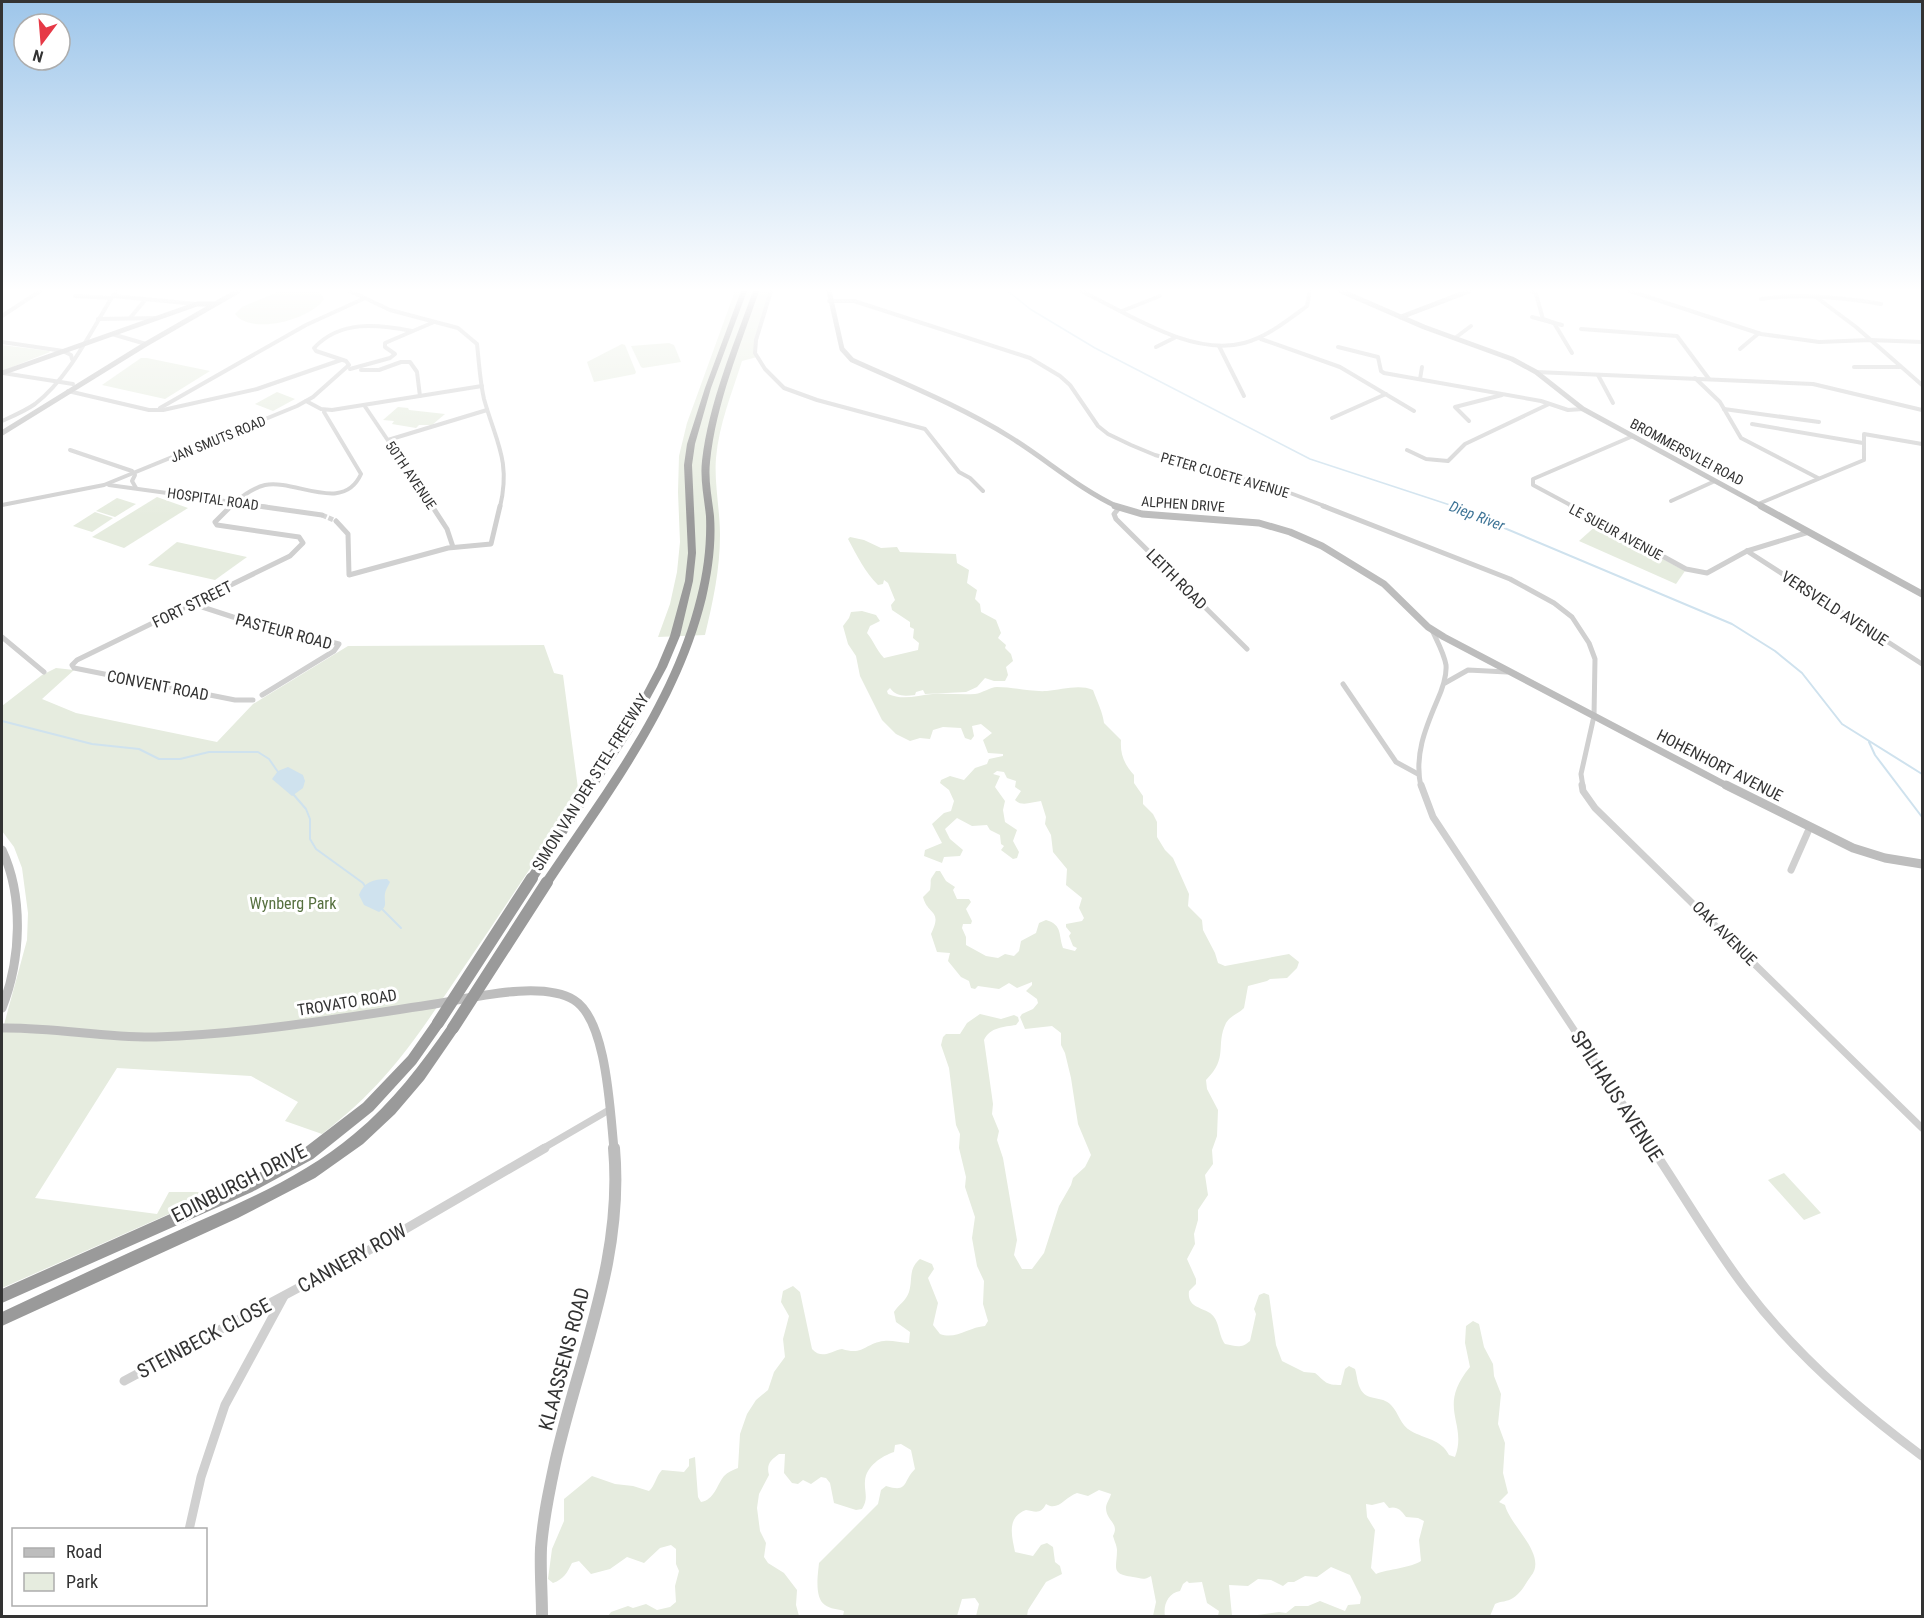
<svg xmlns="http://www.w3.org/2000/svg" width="1924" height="1618" viewBox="0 0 1924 1618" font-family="'Roboto Condensed',sans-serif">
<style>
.green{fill:#e6ecdf;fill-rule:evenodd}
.water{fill:#cfe2ee}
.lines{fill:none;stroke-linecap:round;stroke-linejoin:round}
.stream-far1{stroke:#cfe2ee;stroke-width:1.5}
.stream{stroke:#cfe2ee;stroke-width:2}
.street-tunnel{stroke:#d6d6d6;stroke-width:5;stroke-dasharray:5 2;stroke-linecap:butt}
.street-far3{stroke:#d0d0d0;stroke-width:4}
.street-far2{stroke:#d0d0d0;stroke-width:5}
.street-far1{stroke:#d0d0d0;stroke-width:7}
.street{stroke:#d0d0d0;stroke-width:9}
.secondary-far3{stroke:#bdbdbd;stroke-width:5}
.secondary-far2{stroke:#bdbdbd;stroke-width:7}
.secondary-far1{stroke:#bdbdbd;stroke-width:9}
.secondary{stroke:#bdbdbd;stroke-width:12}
.highway{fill:#9a9a9a;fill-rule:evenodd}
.highway-bridge{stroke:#9a9a9a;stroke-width:12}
.labels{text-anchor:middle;stroke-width:6;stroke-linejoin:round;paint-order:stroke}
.far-street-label{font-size:14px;fill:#333;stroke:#fff}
.far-water-label{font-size:15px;font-style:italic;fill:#3f7597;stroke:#fff}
.street-label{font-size:16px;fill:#333;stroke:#fff}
.park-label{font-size:16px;fill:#56703f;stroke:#fff}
.near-street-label{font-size:20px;fill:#333;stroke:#fff}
</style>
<rect width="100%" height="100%" fill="#fff"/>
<g class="green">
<path d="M280,291H319L324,299C312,319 251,336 235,314L242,307Z"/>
<path d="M735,291H771L756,340L757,357L742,361C732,393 719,424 716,458C714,483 720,510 720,535C720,569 713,602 705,635L658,637L670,604L677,572L680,542L678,492L679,456L687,423Z"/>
<path d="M669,343L674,345L681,362L643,368L641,367L631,346Z"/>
<path d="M622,344L625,345L636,372L635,374L594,382L587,362Z"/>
<path d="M2,345L49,351L50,352L2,371Z"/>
<path d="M141,358H147L210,371L165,399L102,385Z"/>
<path d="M277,392L295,399L273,411L255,404Z"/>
<path d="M398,407L408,408L409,410L445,414L432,425H419L416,428L392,424L394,421L383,420Z"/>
<path d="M157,497L188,508L124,548L92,537Z"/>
<path d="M117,498L136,504L115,517L96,511Z"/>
<path d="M95,512L113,518L92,532L73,526Z"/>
<path d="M1598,524L1685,571L1676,584L1579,541Z"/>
<path d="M850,537L864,540L881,548L897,547L900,552L956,554L957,563L969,570L967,583L977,590L975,599L980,604L981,612L996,620L1001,633L998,638L1006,645L1005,648L1011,654L1013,661L1006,667L1008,675L1005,681H994L985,678L977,687L966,692L925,694L923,690L916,692L915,695C905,696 896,697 890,688L887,691L888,694C903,701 918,695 933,694C947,693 961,695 975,694C983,693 990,687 997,687C1014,687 1030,692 1047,691C1061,690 1079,684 1093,690C1097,701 1103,713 1104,723L1121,740C1120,754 1124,764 1134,775V783L1143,796V804L1153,814L1157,822V837L1165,850L1173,858L1189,894L1188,906L1202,920L1203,930L1215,953L1218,963L1225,966L1289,954L1299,962L1297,968L1287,978L1270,979L1267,981L1248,986L1244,1008C1238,1014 1230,1016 1226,1023C1215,1046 1229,1057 1206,1080L1207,1089L1218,1110L1217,1136L1212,1150L1213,1164L1205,1175L1208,1195L1198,1210V1220L1194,1234L1195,1244L1187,1259L1196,1279V1284L1189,1291C1187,1307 1200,1307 1210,1313C1220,1320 1218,1335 1225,1344C1236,1346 1241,1349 1250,1341L1256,1314L1254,1309L1259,1295L1264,1293L1269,1295L1276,1345L1282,1361L1304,1372L1315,1373C1326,1382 1325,1385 1341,1385L1345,1369L1349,1366L1355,1369C1357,1375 1357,1382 1360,1388C1366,1402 1382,1395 1391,1405C1399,1413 1400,1425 1411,1431C1425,1439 1441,1439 1449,1455L1455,1457C1468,1422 1436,1408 1470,1367L1465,1343L1466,1326L1473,1321L1479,1324L1484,1347L1493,1364L1494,1376L1501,1394L1498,1424L1505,1443L1503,1473L1508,1493L1499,1502L1505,1505C1510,1526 1548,1555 1531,1576C1525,1584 1522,1592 1513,1598C1507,1602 1501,1601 1495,1604L1490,1616H1250L1279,1612L1286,1613L1295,1606H1308L1320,1601L1345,1611L1348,1605L1360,1604L1361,1597L1350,1575L1331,1567L1317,1577L1305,1576L1294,1582H1288L1283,1586L1271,1580L1258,1579L1248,1586L1229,1585L1232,1616H1218L1219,1611L1207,1603L1202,1582L1189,1583L1187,1581L1183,1584L1180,1591C1168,1593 1163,1605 1165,1616H1153L1156,1602L1151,1576C1143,1581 1141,1578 1133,1577C1110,1574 1117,1568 1117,1550C1117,1546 1114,1540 1113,1536C1120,1523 1106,1521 1106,1508C1106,1503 1110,1499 1111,1494L1099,1490L1088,1496L1077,1493C1065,1497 1058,1512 1046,1504C1041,1514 1036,1512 1026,1510C1006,1517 1012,1537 1015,1552L1033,1556L1041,1545L1047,1543L1053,1547L1055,1562L1060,1566L1062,1574L1046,1582L1028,1610L1027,1616H976L979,1604L975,1598L962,1599L957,1616H843L844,1611C838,1609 830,1609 825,1605C814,1598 818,1574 819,1563L878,1504L881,1490L886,1486C909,1493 902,1482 915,1469L911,1450L901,1444L895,1445L894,1452C882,1456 866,1466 865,1481C864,1492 869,1498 862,1509L856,1510L834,1503L830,1483L826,1478L821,1477L811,1484L803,1480L798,1484L792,1483L784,1473L785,1454H779C771,1460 766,1464 769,1475L759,1494L757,1508L760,1531L766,1543L764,1557L768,1563L784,1573L797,1590L796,1605L799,1616H608L611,1612L628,1606L633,1608L646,1604L657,1610L670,1607L676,1602L675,1586L679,1571L676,1564V1549L671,1545L660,1548L644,1563L627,1557L610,1569L591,1574L579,1561L572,1563C567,1573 564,1579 553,1583L548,1579L552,1549L564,1521V1499L592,1476L615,1484L633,1486L649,1491C655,1486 656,1476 662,1470L684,1472L689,1466V1459L695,1457L698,1497L701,1502C714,1500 717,1485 724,1476C728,1472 733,1470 738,1468L740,1434L747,1414L756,1400L768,1390L774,1372L785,1357L783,1339L789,1316L781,1302L783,1291L793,1286L800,1292L812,1349C822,1360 831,1351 842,1349C864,1356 865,1343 884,1341C892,1340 900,1343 909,1343L910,1332L896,1322L894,1312C899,1304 906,1301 909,1292C913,1279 908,1269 920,1259L932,1264L934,1269L928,1278L938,1303L933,1325L940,1334C956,1340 969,1327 985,1326L988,1321L983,1304L984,1281L977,1266L972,1238L975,1217L965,1187L966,1177L959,1148L960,1134L956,1125L949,1068L941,1045L943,1037L946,1034H960L967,1023L980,1014L1001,1019L1014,1015L1018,1017L1019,1021L1016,1025C1004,1027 990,1027 984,1040L993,1104L992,1114L999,1131L997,1140L1003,1158L1017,1240L1014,1255L1022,1269H1032L1044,1253L1059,1206L1071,1185L1073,1178L1085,1167L1091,1155L1078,1124L1071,1078L1065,1053L1061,1045V1033L1052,1026L1025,1029L1020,1017L1022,1014L1033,1009L1038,1003L1037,999L1026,991L1032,985V982L1017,988L1009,983L999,989L978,986L975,989L971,988L969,981L961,977L948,961L950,953L937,952L931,934C943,909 928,916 923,897L930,890C932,877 928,883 936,871H940L946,881L955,887L953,890L957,899H969L971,902L966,909L972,921L971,924H963L962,928L966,937V945L986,956L998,958L1005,954L1014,956L1019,951L1021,941L1036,933L1039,923L1046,920C1063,925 1058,935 1063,948L1075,951L1077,948L1073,946L1069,936L1071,933L1066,927V924L1082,921L1084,918L1079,908L1082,898L1066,885L1067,869L1053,852L1051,835L1045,824L1046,817L1041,801C1031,802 1022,807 1015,800L1021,791L1015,787L1016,781L1007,778L1004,772L997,771L993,774L1000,776L995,787L1005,801L1003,810L1005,822L1017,830L1013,841L1019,852L1017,858L1013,859L1001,850L1004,846L1001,844L1000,835L990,830L987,825L972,826L957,818L945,829L950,839L963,850L960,856L944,857L942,863L924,856L925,850L942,843L932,824L944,813L951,811L954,801L949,790L940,783L941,780L950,776L964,780L975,768L987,764L989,759L1003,756V754L988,753L983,740L992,733L981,724L972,726L974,736L971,740L965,738L961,728L943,727L933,730L930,739L920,738L910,741L896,734L882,720L860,676L856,656L848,644L843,626L849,618L851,612L862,611L876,615L880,621L870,626L867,633C875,643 875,648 884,658L918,650L919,643L913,638L914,629L910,627V622L892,610L891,605L895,600L888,583L884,580L883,584L878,585C865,572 857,556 848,539ZM1384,1502L1389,1508C1397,1506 1401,1510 1406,1517L1418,1518L1424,1521L1419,1540L1421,1561C1411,1568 1388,1569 1376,1574L1371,1568L1375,1530L1367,1517L1366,1504L1372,1505Z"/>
<path d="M177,542L247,557L215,580L148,565Z"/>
<path d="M544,645L554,673L563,675L579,796C540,853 503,910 464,967C418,1035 389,1083 322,1134L285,1121L298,1102L251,1076L117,1068L35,1198L157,1214L169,1192H202L196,1202L2,1288V1032L27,940L28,913L22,868L14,847L2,831V706L42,675L56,668L74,670L42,699L76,713L217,742L253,704L348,646Z"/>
<path d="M1784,1173L1821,1213L1804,1220L1768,1180Z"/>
</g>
<g class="water">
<path d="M288,767L303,775L305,781L303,788L292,796L272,779L278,771Z"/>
<path d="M387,879L390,882C389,885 387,887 386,890C382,900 390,906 379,912L364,905L359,895C364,882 373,879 387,879Z"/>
</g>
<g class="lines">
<path class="stream-far1" d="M1008,291L1030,309L1095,348L1310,459L1456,507"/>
<g class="stream">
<path d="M1452,506L1732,624L1775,651L1802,673L1842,724L1922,774"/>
<path d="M2,721L92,744L139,749L159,759H180L209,752H258L269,759L278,772"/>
<path d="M1869,742L1875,755L1922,817"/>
<path d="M293,794L306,809L310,819V839L316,849L363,883L366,888"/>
<path d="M382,909L401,928"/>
</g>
<path class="street-tunnel" d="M322,515L336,521"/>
<g class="street-far3">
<path d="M350,291L390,310L458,328L477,344C479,362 480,382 484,399C496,442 511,461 500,507"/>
<path d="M771,291L756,340L755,353L765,369L784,388L817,400L925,429L959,472L970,478L983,491"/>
<path d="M1081,291C1127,313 1191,357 1244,343C1267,337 1288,320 1307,306L1310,291"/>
<path d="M1532,291L1536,294L1543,319L1554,323L1572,353"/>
<path d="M1630,291L1761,334L1819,342L1870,340L1922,342"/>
<path d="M75,296L111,298"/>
<path d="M113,296L196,304"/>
<path d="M1816,297L1856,327L1922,385"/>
<path d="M1761,299C1801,293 1841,297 1881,304"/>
<path d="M829,301H854L1030,358L1060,376L1070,385L1098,426L1108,434L1131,445L1155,455L1277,488L1327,507"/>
<path d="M1122,311L1160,296"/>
<path d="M2,316L40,291"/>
<path d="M1532,317L1562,325"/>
<path d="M130,318L146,299"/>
<path d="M98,319L157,318"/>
<path d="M1581,329L1677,336L1709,379"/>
<path d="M112,334L146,344"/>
<path d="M1455,338L1471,326"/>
<path d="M1261,339L1340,367L1414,411"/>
<path d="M2,342L63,351L71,355L72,359"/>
<path d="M1219,346L1244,396"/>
<path d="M1156,347L1176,337"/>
<path d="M1338,347L1378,357L1381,371L1384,373L1541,401L1568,410L1583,409"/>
<path d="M1740,349L1759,333"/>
<path d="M1854,367H1900"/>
<path d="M350,369L390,358L395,354L385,347V343L434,322"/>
<path d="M361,370H379L401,362H410L417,372L420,396"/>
<path d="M1536,372L1813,384L1922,410"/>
<path d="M3,373L73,384"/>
<path d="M1598,375L1613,403"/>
<path d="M1695,378L1720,402L1741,438L1818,478"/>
<path d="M1420,379L1422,367"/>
<path d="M68,391L149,410H163L257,389L341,360"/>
<path d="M306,401L321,409L332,410L482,386"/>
<path d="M364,405L433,507"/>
<path d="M160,408L306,325L365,298"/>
<path d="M1724,409L1819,422"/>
<path d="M1332,418L1386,394"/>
<path d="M2,421C13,416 25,411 35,404C71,376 92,328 116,291"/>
<path d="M1469,421L1455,407L1502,395"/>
<path d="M1752,424L1863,443"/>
<path d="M388,440L487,410"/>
<path d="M70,450L132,471L135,475L132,481L136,488"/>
<path d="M1407,450L1426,459L1448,461L1465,444L1549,404"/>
<path d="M109,485L268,507"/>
<path d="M1671,501L1715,481"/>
<path d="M1758,504L1864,460V434L1922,444"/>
<path d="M2,505L104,485L297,406L313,397L349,365L346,361L316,351L314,348C340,320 377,324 412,331"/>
<path d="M229,507C240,498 252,488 265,485C296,479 343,514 361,474L324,412L325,410"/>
<path d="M1574,507L1533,485V479L1633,436"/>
</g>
<g class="street-far2">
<path d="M231,506L215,522L217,525L299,537L303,543L290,556L77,660L72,665L74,668L235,700H253"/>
<path d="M258,506L322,515"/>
<path d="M432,506L447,529L453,547"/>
<path d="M1323,506L1510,579L1554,603L1572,617L1589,643L1595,659L1594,716L1581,774L1583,787"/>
<path d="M1571,506L1686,569L1707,573L1747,551L1809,532"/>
<path d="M1119,508L1114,514L1116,519L1247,649"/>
<path d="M336,521L348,534L349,575L448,548L491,544L500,506"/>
<path d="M1747,551L1922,664"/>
<path d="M193,604L233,617L339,644L334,651L262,695"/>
<path d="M2,637L44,672"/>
<path d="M1445,683L1468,670L1507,672"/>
<path d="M1343,684L1396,762L1418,774"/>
<path d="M1421,787C1414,756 1425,729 1437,701C1442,690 1447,677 1446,665C1444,653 1437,641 1432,630"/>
</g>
<g class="street-far1">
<path d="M1421,785L1433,817L1653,1149"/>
<path d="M1582,785L1583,791L1595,808L1922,1128"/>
<path d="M1791,870L1810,827"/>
<path d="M542,1149L609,1110"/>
</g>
<g class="street">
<path d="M1652,1148C1683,1194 1712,1245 1746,1289C1795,1354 1857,1408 1922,1456"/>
<path d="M124,1381L371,1249L545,1148"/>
<path d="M189,1530L201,1477L225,1405L284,1296"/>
</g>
<g class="secondary-far3">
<path d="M829,291L842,349L852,360C905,384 960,406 1010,437C1047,460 1079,489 1118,507"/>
<path d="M1341,291L1424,327L1512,359L1536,372L1583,409L1763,507"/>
<path d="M1401,317L1469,291"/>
<path d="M2,373L197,304H214"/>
<path d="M2,433L146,344L238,291"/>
</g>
<g class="secondary-far2">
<path d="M1115,506L1142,514L1259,523L1290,532L1322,546L1384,584L1428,627L1444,637L1729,787"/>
<path d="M1761,506L1922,594"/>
</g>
<g class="secondary-far1">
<path d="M1726,785L1853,848L1885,858L1922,864"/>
<path d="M2,850C24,897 21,960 2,1008"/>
<path d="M2,1028C54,1027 104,1038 156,1037C250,1034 343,1018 435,1004C472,998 541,980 574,1000C607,1020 610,1112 614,1149"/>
</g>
<path class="secondary" d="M542,1616C542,1593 540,1571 541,1548C543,1519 549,1491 555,1463C579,1356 624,1259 614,1148"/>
<g class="highway">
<path d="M741,291H747L711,388L695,444L692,465L696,553L693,581L680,636L667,667L632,732L536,881H528L526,878L528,875L625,728L657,667L670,636L685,581L688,553L684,465L687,444L705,388Z"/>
<path d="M753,291H759C740,347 716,403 710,462C708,480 712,498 714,516C716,544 712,571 706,598C680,705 611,795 551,885L547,887L543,885L541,882L543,879C603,790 671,703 697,597C704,570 707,543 706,516C704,497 700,479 702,461C709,402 733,347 753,291Z"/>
<path d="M438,1017L442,1019L444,1023L442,1027L416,1064L373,1111L313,1159L252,1192L2,1303V1289L242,1182L303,1149L363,1103L408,1056L434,1019Z"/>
<path d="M453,1022L457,1024L459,1028L457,1032L424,1080L395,1114L363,1144L315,1178L238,1218L2,1326V1312C59,1285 117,1258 175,1232C237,1204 302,1178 354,1134C392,1103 421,1064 449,1024Z"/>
</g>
<g class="highway-bridge">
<path d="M438,1023L532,878"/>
<path d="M453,1028L547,882"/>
</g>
</g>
<linearGradient id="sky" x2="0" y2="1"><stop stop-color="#9ec6ea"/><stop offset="0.56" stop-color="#fff"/><stop offset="1" stop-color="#fff" stop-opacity="0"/></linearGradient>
<rect width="1924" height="518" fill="url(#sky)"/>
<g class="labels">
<g class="far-street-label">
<text transform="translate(218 439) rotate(-22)" y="5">JAN SMUTS ROAD</text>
<text transform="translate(1687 452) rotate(28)" y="5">BROMMERSVLEI ROAD</text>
<text transform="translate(411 475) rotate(56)" y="5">50TH AVENUE</text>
<text transform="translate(1225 475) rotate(16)" y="5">PETER CLOETE AVENUE</text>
<text transform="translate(213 499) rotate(8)" y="5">HOSPITAL ROAD</text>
<text transform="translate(1183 504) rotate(4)" y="5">ALPHEN DRIVE</text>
<text transform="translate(1616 532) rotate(28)" y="5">LE SUEUR AVENUE</text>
</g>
<g class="far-water-label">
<text transform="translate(1477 516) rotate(21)" y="5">Diep River</text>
</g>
<g class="street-label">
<text transform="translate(1177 579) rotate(45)" y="6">LEITH ROAD</text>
<text transform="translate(192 604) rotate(-26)" y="6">FORT STREET</text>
<text transform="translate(1835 608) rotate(33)" y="6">VERSVELD AVENUE</text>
<text transform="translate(284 631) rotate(15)" y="6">PASTEUR ROAD</text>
<text transform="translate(158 685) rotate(11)" y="6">CONVENT ROAD</text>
<text transform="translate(1720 765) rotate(27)" y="6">HOHENHORT AVENUE</text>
<text transform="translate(590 782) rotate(-58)" y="6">SIMON VAN DER STEL FREEWAY</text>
<text transform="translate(1725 933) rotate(45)" y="6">OAK AVENUE</text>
<text transform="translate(347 1002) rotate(-9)" y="6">TROVATO ROAD</text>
</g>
<g class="park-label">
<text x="293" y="909">Wynberg Park</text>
</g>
<g class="near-street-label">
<text transform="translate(1617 1096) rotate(57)" y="7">SPILHAUS AVENUE</text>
<text transform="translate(239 1183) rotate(-27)" y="7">EDINBURGH DRIVE</text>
<text transform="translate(352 1258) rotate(-29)" y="7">CANNERY ROW</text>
<text transform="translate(204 1338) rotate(-28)" y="7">STEINBECK CLOSE</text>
<text transform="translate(564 1359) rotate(-75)" y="7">KLAASSENS ROAD</text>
</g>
</g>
<rect width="1924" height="1618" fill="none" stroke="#333333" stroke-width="6"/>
<rect x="12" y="1528" width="195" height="78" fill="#ffffff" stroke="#adadad" stroke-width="1.5"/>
<rect x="24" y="1548" width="30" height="9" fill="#bdbdbd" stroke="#adadad" stroke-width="1.5"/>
<text x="66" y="1558" font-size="18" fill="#333333">Road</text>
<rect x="24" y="1573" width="30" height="18" fill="#e6ecdf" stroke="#adadad" stroke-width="1.5"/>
<text x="66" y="1588" font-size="18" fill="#333333">Park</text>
<g transform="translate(42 42) rotate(196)"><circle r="28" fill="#ffffff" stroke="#adadad" stroke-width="1.5"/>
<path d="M0-4.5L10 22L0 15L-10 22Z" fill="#e63946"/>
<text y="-9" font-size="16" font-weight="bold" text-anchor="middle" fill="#333333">N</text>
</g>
</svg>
